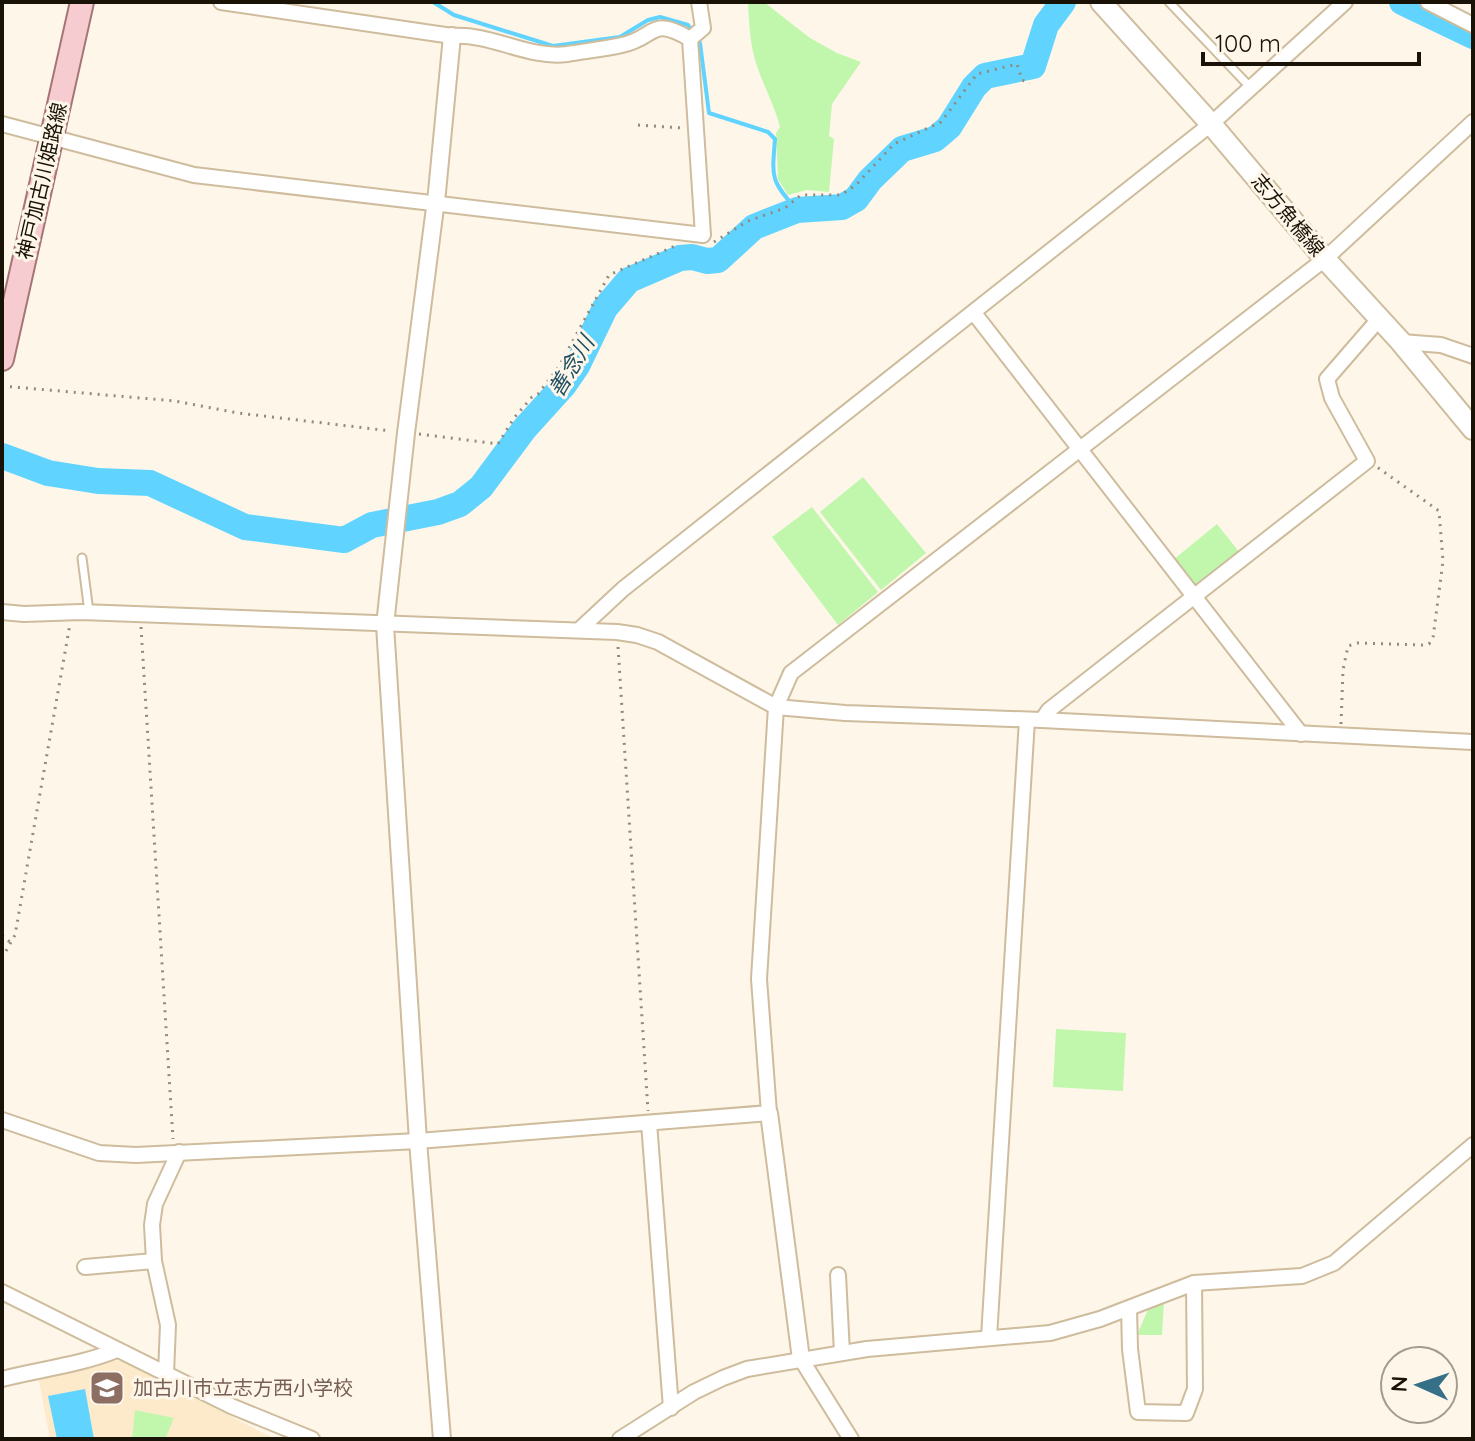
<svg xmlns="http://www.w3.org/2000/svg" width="1475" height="1441" viewBox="0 0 1475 1441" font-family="Quicksand,'Noto Sans JP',sans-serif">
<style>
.built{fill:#fdeacb}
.green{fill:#c1f7ad}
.water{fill:#60d4ff}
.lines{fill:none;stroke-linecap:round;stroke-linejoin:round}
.stream{stroke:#60d4ff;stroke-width:4}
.river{stroke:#60d4ff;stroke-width:26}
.service-casing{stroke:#cebc9d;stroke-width:11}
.minor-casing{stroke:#cebc9d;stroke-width:18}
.tertiary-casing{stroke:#cebc9d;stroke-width:20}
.secondary-casing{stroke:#cebc9d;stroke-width:24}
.primary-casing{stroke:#a57576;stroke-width:26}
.path{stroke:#918a7e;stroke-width:3;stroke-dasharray:2 6;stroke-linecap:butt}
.service{stroke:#fff;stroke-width:7}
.minor{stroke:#fff;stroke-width:14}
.tertiary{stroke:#fff;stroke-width:16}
.secondary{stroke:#fff;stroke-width:20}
.primary{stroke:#f7ccd0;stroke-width:22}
.labels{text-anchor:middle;stroke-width:6;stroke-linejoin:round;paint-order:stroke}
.street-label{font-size:20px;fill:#191307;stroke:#fef6e9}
.education-label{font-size:20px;fill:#785e54;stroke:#fef6e9;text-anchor:start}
.water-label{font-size:22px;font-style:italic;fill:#215163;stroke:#fef6e9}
</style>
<rect width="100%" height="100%" fill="#fef6e9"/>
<path class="built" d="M113,1360L126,1362L275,1439H50L38,1376L94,1367Z"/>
<g class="green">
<path d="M748,2H764L810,38L837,53L861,62L832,104L829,136L834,139L829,192L807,190L788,195L778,179L776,133L780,127C775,106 764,87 757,66C750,46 749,23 748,2Z"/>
<path d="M863,477L926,553L881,590L820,512Z"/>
<path d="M812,507L878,592L838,625L772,537Z"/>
<path d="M1217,524L1240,553L1198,587L1191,585L1173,560Z"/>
<path d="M1056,1029L1126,1033L1123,1091L1053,1087Z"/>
<path d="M1164,1302L1162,1335H1137L1149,1307Z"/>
<path d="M135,1410L174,1418L165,1439H132Z"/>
</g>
<path class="water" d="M85,1389L94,1439H57L48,1396Z"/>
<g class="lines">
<g class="stream">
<path d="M433,2L454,15L553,46L620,37L648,20L660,17L688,25L692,31"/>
<path d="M697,38L700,43L709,113L768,132L775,139C772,178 770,180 797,210"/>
</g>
<g class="river">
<path d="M1402,2L1473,36"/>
<path d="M2,456L48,473L98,481L150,483L245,527L344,540L372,525L438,512L460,504L481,487L525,428L564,385L577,366L605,308L629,280L680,258L692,257L707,261L718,260L754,227L797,210L842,207L856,199L870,180L902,149L935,139L949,127L974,87L985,76L1033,66L1046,25L1063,2"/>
</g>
<defs>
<g id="service">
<path d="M1169,2L1250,87"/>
<path d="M82,558L89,612"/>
</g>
<g id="minor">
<path d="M221,2L452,36C492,33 527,59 567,54C585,51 604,49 622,45C656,38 650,15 690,39"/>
<path d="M1428,2L1473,25"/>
<path d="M2,124L194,175L703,235L690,39L703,28L699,2"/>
<path d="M974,313L1301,734"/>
<path d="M1401,342L1441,345L1473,356"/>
<path d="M2,612L24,614L81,612L617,632L637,635L658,642L776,707L845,713L1042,720L1473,742"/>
<path d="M579,630L623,589L1211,124L1345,2"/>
<path d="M1042,720L1049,710L1367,461L1332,398L1327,379L1379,319"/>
<path d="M2,1120L99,1153L136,1155L418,1141L769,1113L759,979L776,707L791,673L1325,259L1473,122"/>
<path d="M649,1123L671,1408"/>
<path d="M85,1267L154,1261"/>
<path d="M838,1275L842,1353"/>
<path d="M2,1292L231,1406L312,1439"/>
<path d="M1129,1309L1130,1349L1138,1412L1186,1413L1195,1389L1194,1283"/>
<path d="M989,1337L1027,720"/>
<path d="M801,1359L851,1439"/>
<path d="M166,1374L168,1325L154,1261L152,1225L155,1204L179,1152"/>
<path d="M2,1379C41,1369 80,1365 117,1350"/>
<path d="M620,1439L694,1392L723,1378L747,1369L867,1349L1050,1333L1100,1319L1194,1283L1302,1276L1334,1263L1473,1145"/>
</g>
<g id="tertiary">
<path d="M769,1113L801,1359"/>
<path d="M442,1439L418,1141L385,625L406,433L437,192L452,36"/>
</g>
<path id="secondary" d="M1101,2L1211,124L1325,259L1401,342L1473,429"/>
<path id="primary" d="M2,359L82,2"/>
</defs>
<use href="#service" class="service-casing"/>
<use href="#minor" class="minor-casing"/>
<use href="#tertiary" class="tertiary-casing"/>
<use href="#secondary" class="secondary-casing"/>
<use href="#primary" class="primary-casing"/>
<g class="path">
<path d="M638,125L682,128"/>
<path d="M714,242L748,221L785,208L801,195H841L856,185L894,144L941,122L977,74L1017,64L1022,80L1030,83"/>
<path d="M2,386L175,401L238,413L391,431"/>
<path d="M419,434L498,444L514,418L532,397L538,394L558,368L609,275L675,246"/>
<path d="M141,627L173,1139"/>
<path d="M618,647L648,1111"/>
<path d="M1341,724L1343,670L1348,646L1358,643L1422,645L1429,644L1433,638L1443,561L1439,511L1377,467"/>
<path d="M2,935L10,942"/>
<path d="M2,958L15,935L70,624"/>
</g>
<use href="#service" class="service"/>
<use href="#minor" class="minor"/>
<use href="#tertiary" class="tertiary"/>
<use href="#secondary" class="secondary"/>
<use href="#primary" class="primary"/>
</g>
<defs>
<symbol id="school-square" viewBox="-11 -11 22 22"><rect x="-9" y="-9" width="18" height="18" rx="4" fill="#8d6e63" stroke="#fef6e9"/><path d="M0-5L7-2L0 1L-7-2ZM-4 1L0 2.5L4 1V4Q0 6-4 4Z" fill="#fff"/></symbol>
</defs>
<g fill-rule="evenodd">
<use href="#school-square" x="87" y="1368" width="40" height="40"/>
</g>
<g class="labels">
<g class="street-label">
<text transform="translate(42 181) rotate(-77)" y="7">神戸加古川姫路線</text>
<text transform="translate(1288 215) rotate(50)" y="7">志方魚橋線</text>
</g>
<g class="education-label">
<text x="133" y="1395">加古川市立志方西小学校</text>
</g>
<g class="water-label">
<text transform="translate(571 366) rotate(-59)" y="8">善念川</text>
</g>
</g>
<rect width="1475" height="1441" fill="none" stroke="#191307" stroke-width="8"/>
<g transform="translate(1419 1385) rotate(273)"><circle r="38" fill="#fef6e9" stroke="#a29b8f" stroke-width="2"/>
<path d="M0-6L14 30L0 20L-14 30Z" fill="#366f88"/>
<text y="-12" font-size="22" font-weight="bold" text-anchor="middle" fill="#191307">N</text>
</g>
<path d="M1203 52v12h216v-12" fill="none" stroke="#191307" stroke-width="4"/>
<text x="1215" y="52" font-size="24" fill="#191307" stroke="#fef6e9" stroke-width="6" paint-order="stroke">100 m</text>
</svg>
